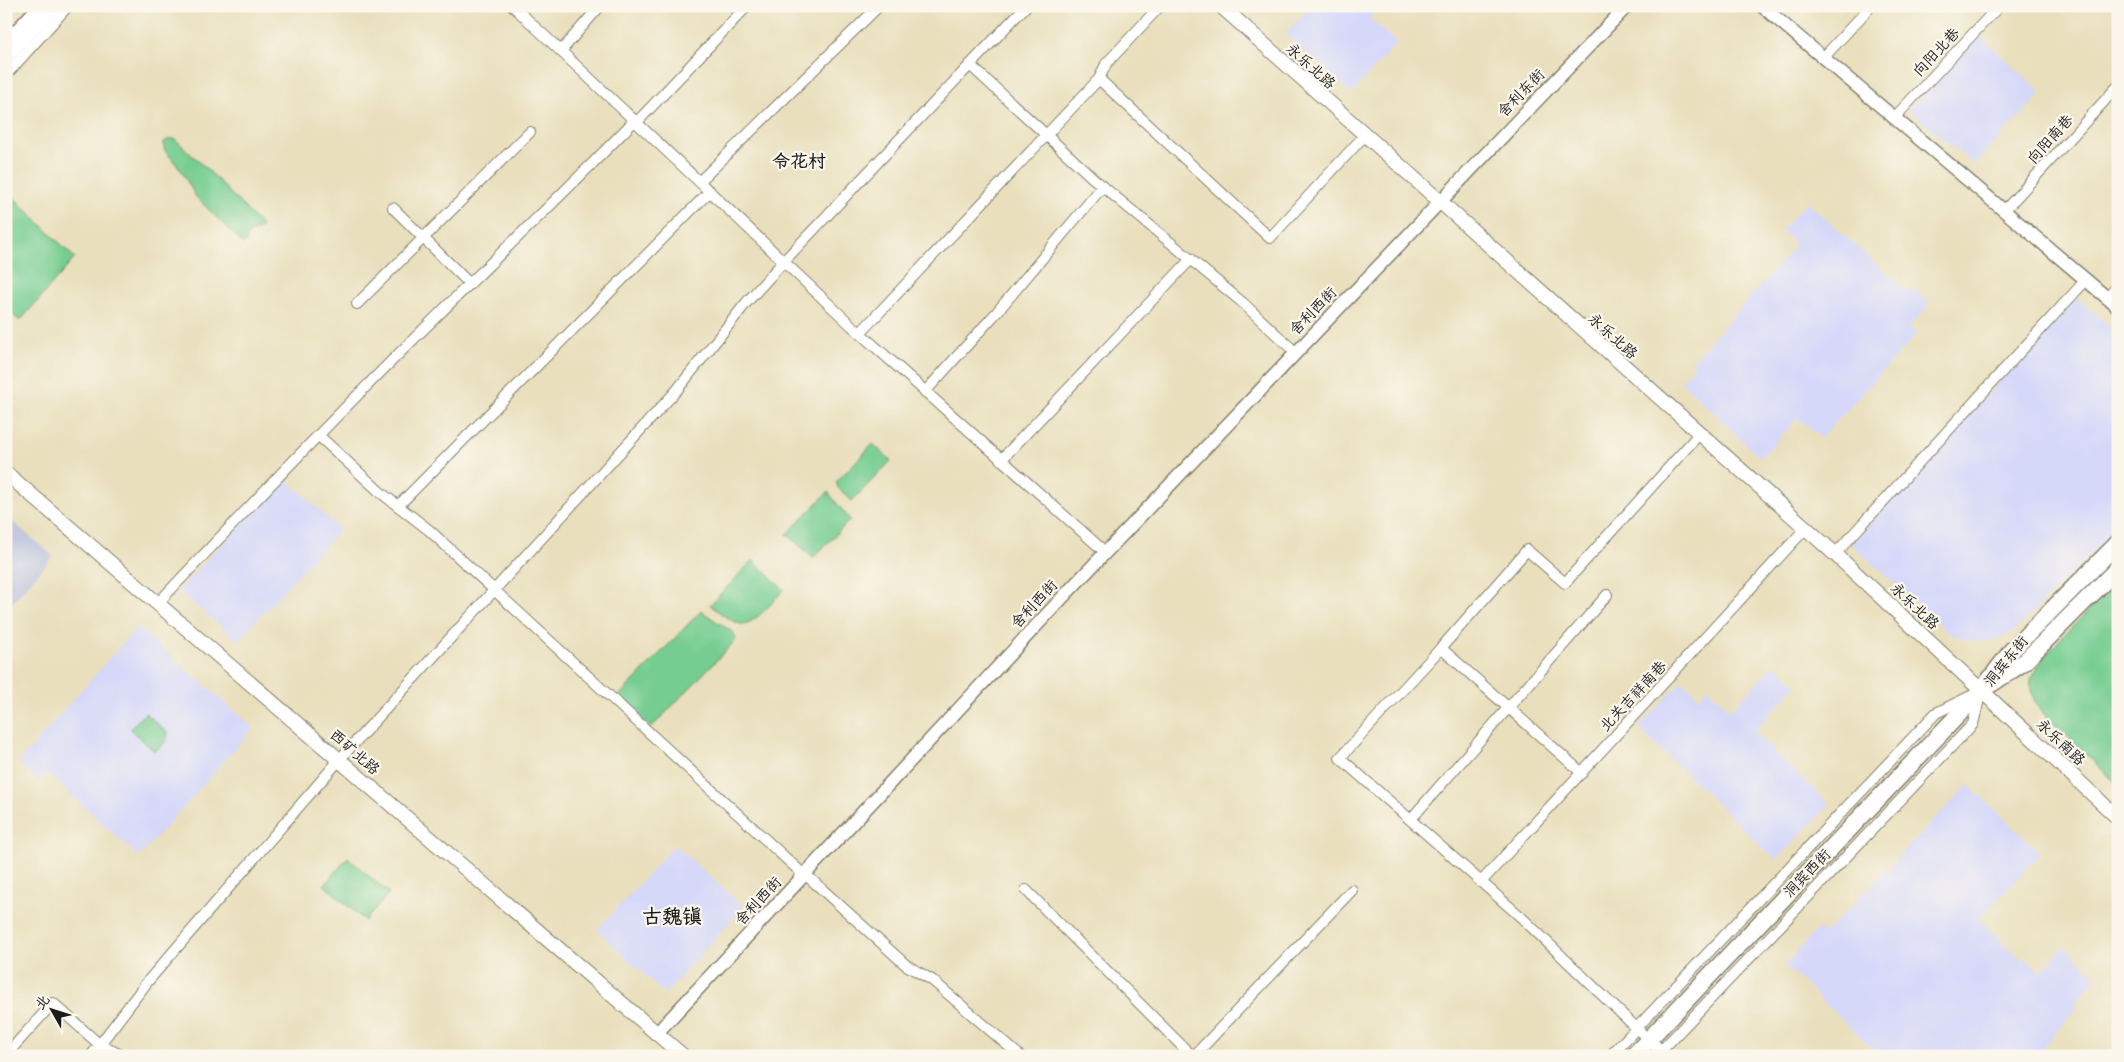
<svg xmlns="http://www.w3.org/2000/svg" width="2124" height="1062" viewBox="0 0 2124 1062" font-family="Mynerve,'LXGW WenKai TC',sans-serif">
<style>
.built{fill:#d5d8f9}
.industrial{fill:#bdc3de}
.green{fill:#76cd91;stroke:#497456}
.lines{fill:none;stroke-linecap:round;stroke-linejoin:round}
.minor-casing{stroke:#827e6c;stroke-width:12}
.tertiary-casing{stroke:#827e6c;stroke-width:15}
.secondary-casing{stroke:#827e6c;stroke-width:16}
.primary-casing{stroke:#827e6c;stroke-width:19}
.minor{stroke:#fff;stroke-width:10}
.tertiary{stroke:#fff;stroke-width:12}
.secondary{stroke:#fff;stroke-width:14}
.primary{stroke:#fff;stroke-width:16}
.labels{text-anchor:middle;stroke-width:4.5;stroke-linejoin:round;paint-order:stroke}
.street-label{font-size:15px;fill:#1c1c1c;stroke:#fbf7ec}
.quarter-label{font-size:18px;font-weight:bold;fill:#1c1c1c;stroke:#fbf7ec}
.district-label{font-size:20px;font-weight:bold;fill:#1c1c1c;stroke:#fbf7ec}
</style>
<rect width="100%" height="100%" fill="#fbf7ec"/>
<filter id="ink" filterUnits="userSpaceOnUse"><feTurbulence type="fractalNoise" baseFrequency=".02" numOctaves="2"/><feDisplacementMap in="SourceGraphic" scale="10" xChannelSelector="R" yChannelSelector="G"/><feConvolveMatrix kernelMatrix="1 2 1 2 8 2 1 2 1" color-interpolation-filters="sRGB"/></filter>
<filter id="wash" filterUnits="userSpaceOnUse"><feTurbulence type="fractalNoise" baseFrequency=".0096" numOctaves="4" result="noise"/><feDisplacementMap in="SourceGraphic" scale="20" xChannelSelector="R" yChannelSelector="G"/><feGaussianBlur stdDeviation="1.12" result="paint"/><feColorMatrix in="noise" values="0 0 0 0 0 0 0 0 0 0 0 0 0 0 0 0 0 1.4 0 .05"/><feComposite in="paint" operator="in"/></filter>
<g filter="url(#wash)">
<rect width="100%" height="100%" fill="#e9dfbc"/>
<g class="built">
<path d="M1311,6H1379L1369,18L1397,43L1351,94L1285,34Z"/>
<path d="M1978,34L2042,93L1974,165L1908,109Z"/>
<path d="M1807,202L1909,293L1913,289L1930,304L1909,327L1917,334L1821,438L1798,418L1760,458L1681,381L1695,365L1692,362L1796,245L1781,230Z"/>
<path d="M2076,297L2118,333V526L2013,632L1990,641L1967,640L1950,634L1851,544Z"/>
<path d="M284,477L340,529L238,641L178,591Z"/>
<path d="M137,627L254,728L139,857L46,773L38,781L18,763Z"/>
<path d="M1775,664L1797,685L1753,732L1830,805L1776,860L1638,728L1682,681L1699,697L1707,688L1731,710Z"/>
<path d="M1968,785L2041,853L1979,919L2023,961L2026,958L2041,972L2064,946L2097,977L2074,1004L2077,1007L2039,1052L2042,1056H1880L1784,965L1818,928L1824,934Z"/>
<path d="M675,845L743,907L665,994L597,930Z"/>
</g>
<path class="industrial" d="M6,516L53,556L6,610Z"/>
<g class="green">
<path d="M169,139H175L210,172L262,226C255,233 246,231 246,243L243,244L196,197L181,170L164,149V142Z"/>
<path d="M6,190L75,258L20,321L13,315L6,322Z"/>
<path d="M873,444L891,461L852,501L838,488L836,482Z"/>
<path d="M828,492L850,520L813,558L787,534Z"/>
<path d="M753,560L784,590C773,600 752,630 737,623C727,619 718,611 710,605Z"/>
<path d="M2118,582V785L2039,709C2034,700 2029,691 2031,680C2034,660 2100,600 2118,582Z"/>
<path d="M701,611L734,633L736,640L651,728L618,697Z"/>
<path d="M145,713L167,732C170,740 163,744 157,750H153L130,729Z"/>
<path d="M348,858L389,893L365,921L324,885Z"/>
</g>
</g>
<g filter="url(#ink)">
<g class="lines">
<defs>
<g id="minor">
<path d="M513,6L852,326L1105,552"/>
<path d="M2116,6L2118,8"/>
<path d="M561,51L600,6"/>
<path d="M1823,58L1871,6"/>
<path d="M970,65L1094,179L1243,303L1296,353"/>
<path d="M6,75L68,6"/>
<path d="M1099,79L1270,238L1365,135"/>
<path d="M1894,118L1999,6"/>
<path d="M637,122L747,6"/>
<path d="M700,181L879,6"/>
<path d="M393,208L470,284"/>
<path d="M2004,211L2118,86"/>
<path d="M2107,298L2118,286"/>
<path d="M357,304L530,132"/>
<path d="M860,333L1099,79L1106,64L1160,6"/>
<path d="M925,392L997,312L1103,186"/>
<path d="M318,435L380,492L429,530L804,875"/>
<path d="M1001,460L1191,259"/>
<path d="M398,506L710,191"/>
<path d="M1835,554L2086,280"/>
<path d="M158,603C248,508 338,413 431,322C499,254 569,189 635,120"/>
<path d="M1441,648L1582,773"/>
<path d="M339,760L677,390L746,303L784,261L1026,6"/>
<path d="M1411,819L1607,595"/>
<path d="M805,874L906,965L932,980L1020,1056"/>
<path d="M1481,882L1805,529"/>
<path d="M1026,890L1192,1056"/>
<path d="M1651,1042L1521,917L1340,758L1441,648L1527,550L1565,583L1699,434"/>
<path d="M6,1055L53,1003L100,1045L123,1056"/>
<path d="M91,1056L148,981L334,766"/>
<path d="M1194,1056L1352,890"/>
<path d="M1610,1056L1936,713L1971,696"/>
<path d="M1656,1056L1973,724L1980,695"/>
</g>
<g id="tertiary">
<path d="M1762,6L2118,307"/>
<path d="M6,42L39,6"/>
<path d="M6,59L54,6"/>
<path d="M657,1033L1063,597L1627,6"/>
<path d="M1649,1040L1666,1056"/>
</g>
<g id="secondary">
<path d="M1221,6L1835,554L2118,818"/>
<path d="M6,473L683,1056"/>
</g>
<g id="primary">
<path d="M1991,684L2024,662L2118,568"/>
<path d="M1633,1056L1981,691L2012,650L2118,543"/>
</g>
</defs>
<use href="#minor" class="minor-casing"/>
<use href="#tertiary" class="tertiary-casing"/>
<use href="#secondary" class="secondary-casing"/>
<use href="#primary" class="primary-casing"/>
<use href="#minor" class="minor"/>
<use href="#tertiary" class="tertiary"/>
<use href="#secondary" class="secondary"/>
<use href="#primary" class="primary"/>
</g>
</g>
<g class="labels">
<g class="street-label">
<text transform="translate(1936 52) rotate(-47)" y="5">向阳北巷</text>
<text transform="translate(1311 66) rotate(42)" y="5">永乐北路</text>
<text transform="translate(1521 93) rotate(-46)" y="5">舍利东街</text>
<text transform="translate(2050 139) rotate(-48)" y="5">向阳南巷</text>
<text transform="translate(1313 311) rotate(-46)" y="5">舍利西街</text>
<text transform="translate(1613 336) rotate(42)" y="5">永乐北路</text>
<text transform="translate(1034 604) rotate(-47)" y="5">舍利西街</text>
<text transform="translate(1915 606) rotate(43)" y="5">永乐北路</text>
<text transform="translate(2006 661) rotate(-51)" y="5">洞宾东街</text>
<text transform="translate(1633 696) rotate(-47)" y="5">北关吉祥南巷</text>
<text transform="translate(2061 742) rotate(43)" y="5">永乐南路</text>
<text transform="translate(355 752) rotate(41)" y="5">西矿北路</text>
<text transform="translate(1807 873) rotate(-46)" y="5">洞宾西街</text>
<text transform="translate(758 901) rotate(-47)" y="5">舍利西街</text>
</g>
<g class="quarter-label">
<text x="799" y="167">令花村</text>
</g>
<g class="district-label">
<text x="672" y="923">古魏镇</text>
</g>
</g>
<rect width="2124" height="1062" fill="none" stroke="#fbf7ec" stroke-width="25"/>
<g transform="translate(52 1010) rotate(309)" stroke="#fbf7ec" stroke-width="4" paint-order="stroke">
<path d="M0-4L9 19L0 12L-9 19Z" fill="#1c1c1c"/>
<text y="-8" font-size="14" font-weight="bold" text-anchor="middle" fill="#1c1c1c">北</text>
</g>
</svg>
